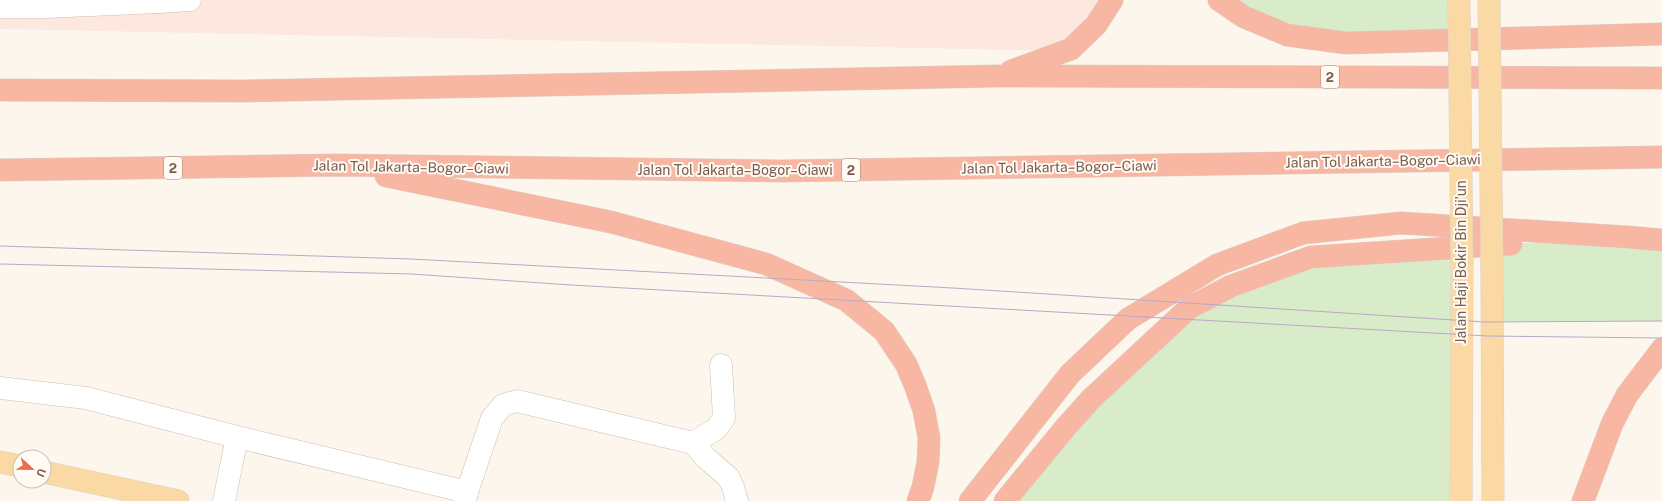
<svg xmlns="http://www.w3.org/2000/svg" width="1662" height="501" viewBox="0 0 1662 501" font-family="'Public Sans',sans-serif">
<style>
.commercial{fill:#fde8e0}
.green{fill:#d8ecc9}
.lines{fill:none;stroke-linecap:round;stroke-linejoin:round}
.minor-casing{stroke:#d1beb0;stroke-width:23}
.major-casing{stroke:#dad1cd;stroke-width:23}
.highway-casing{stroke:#dad1cd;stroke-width:23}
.minor{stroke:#fff;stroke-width:22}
.major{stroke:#fbd9a5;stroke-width:22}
.highway{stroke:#f7b7a3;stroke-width:22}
.tram{stroke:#b9a8c9;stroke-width:1}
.major-bridge-casing{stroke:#dad1cd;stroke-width:23;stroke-linecap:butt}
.major-bridge{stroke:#fbd9a5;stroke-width:22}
.labels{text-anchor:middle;stroke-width:4;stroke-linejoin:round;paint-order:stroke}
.shield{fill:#fffaf3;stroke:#a28b7f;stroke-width:1}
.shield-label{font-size:13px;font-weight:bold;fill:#7a5c4d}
.street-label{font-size:14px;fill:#7a5c4d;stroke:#fffaf3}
</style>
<rect width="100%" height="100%" fill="#fdf6ec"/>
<path class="commercial" d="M0,0H1110L1063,51L0,29Z"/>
<g class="green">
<path d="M1219,0H1459V39L1287,35Z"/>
<path d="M1628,237L1662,240V321L1485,322L1491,245Z"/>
<path d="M1461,247V501H1005L1189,308L1311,257Z"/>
</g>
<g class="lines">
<defs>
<g id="minor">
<path d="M154,0L159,2L190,0"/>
<path d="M0,7H45L159,2"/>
<path d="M0,388L86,398L237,437L467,492L465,501"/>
<path d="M693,443L706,458L729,478L733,487L737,501"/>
<path d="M467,492L492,418L503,405L517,401L693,443L716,429L724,418L721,365"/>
<path d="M224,501L237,437"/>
</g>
<g id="major">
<path d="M1492,271L1493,501"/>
<path d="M0,462L20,466"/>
<path d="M44,472L178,501"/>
<path d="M1461,501L1462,273"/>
</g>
<g id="highway">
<path d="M1219,0L1244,17L1287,35L1346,43L1662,34"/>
<path d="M1011,71L1071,49L1096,25L1112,0"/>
<path d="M0,90L244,91L997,76L1662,78"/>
<path d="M0,170L334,165L781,171L1662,157"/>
<path d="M386,176L611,222L766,264L846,300L884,331L906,364L915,385L924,411L929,438L928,462L923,487L918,501"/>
<path d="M970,501L1070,374L1128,319L1217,265L1303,233L1401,223L1628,237L1662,240"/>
<path d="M1005,501L1065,428L1091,399L1189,308L1231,286L1311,257L1511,244"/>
<path d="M1583,501L1612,424L1627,395L1662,349"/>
</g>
</defs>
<use href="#minor" class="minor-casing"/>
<use href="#major" class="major-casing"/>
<use href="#highway" class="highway-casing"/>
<use href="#minor" class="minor"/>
<use href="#major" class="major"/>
<use href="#highway" class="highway"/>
<g class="tram">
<path d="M0,246L411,259L953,288L1485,322L1662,321"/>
<path d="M0,264L412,274L571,285L1487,336L1662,338"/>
</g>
<defs>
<g id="major-bridge">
<path d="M1459,0L1462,273"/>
<path d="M1489,0L1492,271"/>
</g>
</defs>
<use href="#major-bridge" class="major-bridge-casing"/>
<use href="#major-bridge" class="major-bridge"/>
</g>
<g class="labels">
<g class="shield">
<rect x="1321" y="66" width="18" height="22" rx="3"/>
<rect x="164" y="157" width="18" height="22" rx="3"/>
<rect x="842" y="159" width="18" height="22" rx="3"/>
</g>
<g class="shield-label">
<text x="1330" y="82">2</text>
<text x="173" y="173">2</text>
<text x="851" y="175">2</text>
</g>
<g class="street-label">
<text transform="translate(1383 161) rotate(-1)" y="5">Jalan Tol Jakarta–Bogor–Ciawi</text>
<text transform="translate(411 167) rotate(1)" y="5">Jalan Tol Jakarta–Bogor–Ciawi</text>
<text transform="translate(1059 167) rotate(-1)" y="5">Jalan Tol Jakarta–Bogor–Ciawi</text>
<text x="735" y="175">Jalan Tol Jakarta–Bogor–Ciawi</text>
<text transform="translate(1461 262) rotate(-90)" y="5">Jalan Haji Bokir Bin Dji'un</text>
</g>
</g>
<g transform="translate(32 469) rotate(112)"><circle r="19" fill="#fffaf3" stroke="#cabbb1"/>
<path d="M0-3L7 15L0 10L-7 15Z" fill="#e76f51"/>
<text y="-6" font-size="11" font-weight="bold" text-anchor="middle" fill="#7a5c4d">U</text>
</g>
</svg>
